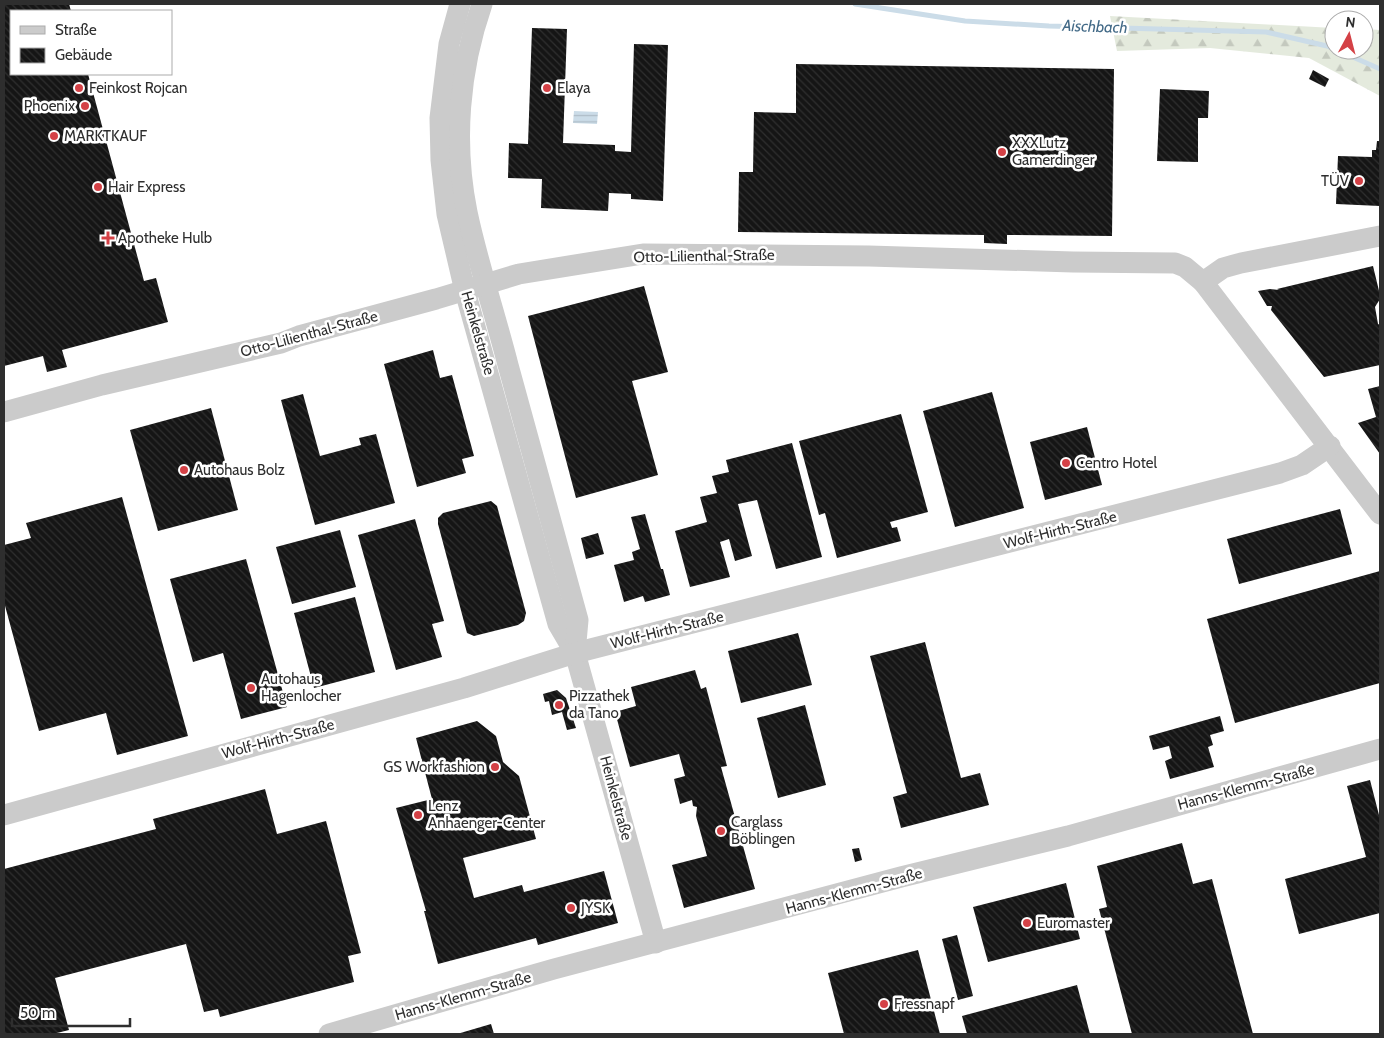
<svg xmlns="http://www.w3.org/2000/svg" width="1384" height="1038" viewBox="0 0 1384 1038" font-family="Cabin,sans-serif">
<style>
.forest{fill:url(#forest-firs)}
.water{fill:url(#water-rules)}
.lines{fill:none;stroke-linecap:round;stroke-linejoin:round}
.stream{stroke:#cbdce8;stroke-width:5}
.building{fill:url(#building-back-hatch)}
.minor{stroke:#cbcbcb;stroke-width:21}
.poi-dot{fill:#d44146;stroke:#fff;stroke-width:2}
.labels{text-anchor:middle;stroke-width:5;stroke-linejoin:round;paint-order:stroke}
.poi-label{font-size:15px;fill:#2e2e2e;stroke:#fff;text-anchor:start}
.street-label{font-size:15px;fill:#2e2e2e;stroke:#fff}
.water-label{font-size:16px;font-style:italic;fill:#446b88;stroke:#fff}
</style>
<defs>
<pattern id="forest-firs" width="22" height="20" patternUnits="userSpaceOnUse" patternTransform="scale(1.25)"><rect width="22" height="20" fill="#e4eadd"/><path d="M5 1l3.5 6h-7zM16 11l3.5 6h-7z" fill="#c4c9be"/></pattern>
<pattern id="water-rules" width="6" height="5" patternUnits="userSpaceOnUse" patternTransform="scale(1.25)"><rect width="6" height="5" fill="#cbdce8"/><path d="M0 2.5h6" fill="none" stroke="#afbdc7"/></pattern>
<pattern id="building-back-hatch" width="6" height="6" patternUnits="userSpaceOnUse" patternTransform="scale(1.25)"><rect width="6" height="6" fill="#151515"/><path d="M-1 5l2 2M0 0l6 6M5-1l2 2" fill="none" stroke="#2f2f2f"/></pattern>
</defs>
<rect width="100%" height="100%" fill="#fff"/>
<path class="forest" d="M1110,16L1334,28V50H1364V29L1380,30V96L1309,58L1210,48L1117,51Z"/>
<path class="water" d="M574,111L598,112L597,124L573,123Z"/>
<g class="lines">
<g class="stream">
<path d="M855,4L965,21L1049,26L1266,32L1327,46L1334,49"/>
<path d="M1337,50L1380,69"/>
</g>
</g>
<g class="building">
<path d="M4,4H69L71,11H11V74H88L144,281L156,278L168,322L62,350L67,367L47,372L43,356L4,366Z"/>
<path d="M532,28L567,29L563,143L615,145V151L631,152L634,44L668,45L663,201L631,199V194L609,193L608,211L541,208L542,179L508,178L509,143L528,144Z"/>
<path d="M796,64L1114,69L1112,236L1007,235V244L984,243V235L738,232L739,172H753L754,112L796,113Z"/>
<path d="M1313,70L1329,79L1325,87L1309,79Z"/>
<path d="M1160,89L1209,91L1208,118H1198V162L1157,161Z"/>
<path d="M1377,141H1380V206L1336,204L1338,156L1372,157V150H1376Z"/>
<path d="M1373,266L1380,295V299L1375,307L1378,324L1380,325V365L1324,377L1271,310L1272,306H1267L1258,291L1270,289L1279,290L1277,289Z"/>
<path d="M644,286L668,372L632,381L658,475L576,498L528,316Z"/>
<path d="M433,350L440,378L452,375L474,456L462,459L466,473L417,487L384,364Z"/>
<path d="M1380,386V454L1358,423L1376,417L1368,389Z"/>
<path d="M992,392L1024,508L955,527L923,411Z"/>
<path d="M303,394L320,456L361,445L359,438L376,434L395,503L315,525L281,400Z"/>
<path d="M211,408L238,510L158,531L130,430Z"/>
<path d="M901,414L928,512L890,522L892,528L897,527L901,541L837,558L825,513L819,515L799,441Z"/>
<path d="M1087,427L1102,485L1045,500L1030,442Z"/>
<path d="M792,443L822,557L776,569L757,500L738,504L752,556L735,561L729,539L720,542L730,577L690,587L675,531L707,522L700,497L717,493L712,476L729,472L726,460Z"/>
<path d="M122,497L188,736L117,755L106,713L39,731L4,602V545L31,538L26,523Z"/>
<path d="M491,501L497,506L526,613L524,621L518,625L474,636L467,633L438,524V518L443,513Z"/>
<path d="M1340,509L1352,554L1239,584L1227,539Z"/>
<path d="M645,514L661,569H663L670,595L645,602L643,596L624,602L614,565L634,560L632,552L640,549L631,517Z"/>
<path d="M415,519L444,621L432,624L442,657L396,670L358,535Z"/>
<path d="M340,530L356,587L292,604L276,547Z"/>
<path d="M598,533L604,554L586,559L581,538Z"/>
<path d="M246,559L287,707L241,719L223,653L193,662L170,579Z"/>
<path d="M1380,571V683L1235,723L1207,619Z"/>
<path d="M355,597L375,672L314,688L294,613Z"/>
<path d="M798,633L812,685L741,703L728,651Z"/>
<path d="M925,642L961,778L980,773L989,805L901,828L893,797L907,793L870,656Z"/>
<path d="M695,670L701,689L706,687L727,766L721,767L755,889L684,908L672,865L707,856L696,816L697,807L693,806L692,800L680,804L674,779L685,776L679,754L630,767L615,712L636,706L631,687Z"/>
<path d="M557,690L566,698L576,728L567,730L562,712L552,715L549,701L545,702L543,694Z"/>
<path d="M805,705L826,785L778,798L757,718Z"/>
<path d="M1220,716L1224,731L1210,735L1213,745L1208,747L1214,767L1170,779L1165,761L1172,758L1169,746L1153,750L1149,736Z"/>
<path d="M477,721L496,736L503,762L519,776L536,839L463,858L474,898L522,885L524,892L604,871L618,923L538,945L536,938L438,964L424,911H426L396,808L432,799L416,738Z"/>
<path d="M1370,780L1380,819V913L1299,934L1285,879L1366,857L1347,786Z"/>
<path d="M265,789L277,834L326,821L361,953L348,956L354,982L220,1017L218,1009L204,1012L186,944L55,978L69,1030L53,1034H4V869L156,829L153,819Z"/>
<path d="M1182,843L1193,884L1212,879L1253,1034H1132L1099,909L1107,907L1097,866Z"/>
<path d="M859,848L862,860L855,862L852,849Z"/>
<path d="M1066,883L1080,939L988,962L973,907Z"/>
<path d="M957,935L973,996L958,1000L942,939Z"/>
<path d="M918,950L940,1034H844L828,973Z"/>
<path d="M1077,985L1090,1034H967L962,1016Z"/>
<path d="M491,1024L494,1034H457Z"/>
</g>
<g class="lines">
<g class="minor">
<path d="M460,4L449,44L440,118L441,160L447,214L465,291L558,624L575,653L656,943"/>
<path d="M482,4C459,70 453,143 467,212C478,264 495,314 508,365C531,450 554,535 578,620L575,653"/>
<path d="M1203,282L1380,514"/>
<path d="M4,412L102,385L281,343L299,336L436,299L519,274L643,254L869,256L1073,262L1175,263L1185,267L1203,282L1223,268L1241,263L1380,236"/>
<path d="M4,815L464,688L575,653L1280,473L1302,465L1330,446"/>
<path d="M329,1034L554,969L901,877L1068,836L1380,749"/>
</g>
</g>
<g class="poi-dot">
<circle cx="79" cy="88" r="5"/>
<circle cx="547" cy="88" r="5"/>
<circle cx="85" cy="106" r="5"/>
<circle cx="54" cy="136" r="5"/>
<circle cx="1002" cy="152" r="5"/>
<circle cx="1359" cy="181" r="5"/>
<circle cx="98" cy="187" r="5"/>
<path d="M105.5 230.5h5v5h5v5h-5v5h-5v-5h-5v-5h5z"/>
<circle cx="1066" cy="463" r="5"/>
<circle cx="184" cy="470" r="5"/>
<circle cx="251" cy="688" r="5"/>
<circle cx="559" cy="705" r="5"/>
<circle cx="495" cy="767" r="5"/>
<circle cx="418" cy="815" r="5"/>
<circle cx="721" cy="831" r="5"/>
<circle cx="571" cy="908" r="5"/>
<circle cx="1027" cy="923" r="5"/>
<circle cx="884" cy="1004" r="5"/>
</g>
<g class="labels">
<g class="poi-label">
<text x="89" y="93">Feinkost Rojcan</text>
<text x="557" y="93">Elaya</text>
<text x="75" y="111" text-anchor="end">Phoenix</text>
<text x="64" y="141">MARKTKAUF</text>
<text x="1012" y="148">XXXLutz<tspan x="1012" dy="17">Gamerdinger</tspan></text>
<text x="1349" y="186" text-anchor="end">TÜV</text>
<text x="108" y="192">Hair Express</text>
<text x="118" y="243">Apotheke Hulb</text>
<text x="1076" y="468">Centro Hotel</text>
<text x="194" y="475">Autohaus Bolz</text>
<text x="261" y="684">Autohaus<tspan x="261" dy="17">Hagenlocher</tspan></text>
<text x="569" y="701">Pizzathek<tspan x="569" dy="17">da Tano</tspan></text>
<text x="485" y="772" text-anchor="end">GS Workfashion</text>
<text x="428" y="811">Lenz<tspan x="428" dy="17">Anhaenger-Center</tspan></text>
<text x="731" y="827">Carglass<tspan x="731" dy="17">Böblingen</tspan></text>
<text x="581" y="913">JYSK</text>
<text x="1037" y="928">Euromaster</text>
<text x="894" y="1009">Fressnapf</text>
</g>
<g class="street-label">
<text transform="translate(704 256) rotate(-1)" y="5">Otto-Lilienthal-Straße</text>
<text transform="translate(478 333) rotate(74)" y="5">Heinkelstraße</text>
<text transform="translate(309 334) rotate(-15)" y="5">Otto-Lilienthal-Straße</text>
<text transform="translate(1060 530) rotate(-14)" y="5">Wolf-Hirth-Straße</text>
<text transform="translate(667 630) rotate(-14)" y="5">Wolf-Hirth-Straße</text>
<text transform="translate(278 739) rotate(-15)" y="5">Wolf-Hirth-Straße</text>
<text transform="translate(1246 787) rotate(-15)" y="5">Hanns-Klemm-Straße</text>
<text transform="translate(616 798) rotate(75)" y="5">Heinkelstraße</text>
<text transform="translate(854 891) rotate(-15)" y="5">Hanns-Klemm-Straße</text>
<text transform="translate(463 996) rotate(-16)" y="5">Hanns-Klemm-Straße</text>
</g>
<g class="water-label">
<text transform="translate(1095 26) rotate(2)" y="6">Aischbach</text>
</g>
</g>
<rect width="1384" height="1038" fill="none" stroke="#2e2e2e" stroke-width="10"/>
<rect x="10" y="10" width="162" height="65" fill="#ffffff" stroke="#ababab"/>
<rect x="20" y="26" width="25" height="8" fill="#cbcbcb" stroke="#ababab"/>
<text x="55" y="35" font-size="15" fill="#2e2e2e">Straße</text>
<rect x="20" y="48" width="25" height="15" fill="url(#building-back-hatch)" stroke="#ababab"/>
<text x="55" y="60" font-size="15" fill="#2e2e2e">Gebäude</text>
<g transform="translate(1349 35) rotate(7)"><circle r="24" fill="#ffffff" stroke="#ababab"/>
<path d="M0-4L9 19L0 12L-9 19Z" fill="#d44146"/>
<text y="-8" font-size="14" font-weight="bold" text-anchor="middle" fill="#2e2e2e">N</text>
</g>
<path d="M12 1018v8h118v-8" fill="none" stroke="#2e2e2e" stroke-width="2.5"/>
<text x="20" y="1018" font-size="15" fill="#2e2e2e" stroke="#ffffff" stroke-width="4" paint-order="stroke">50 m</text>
</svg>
